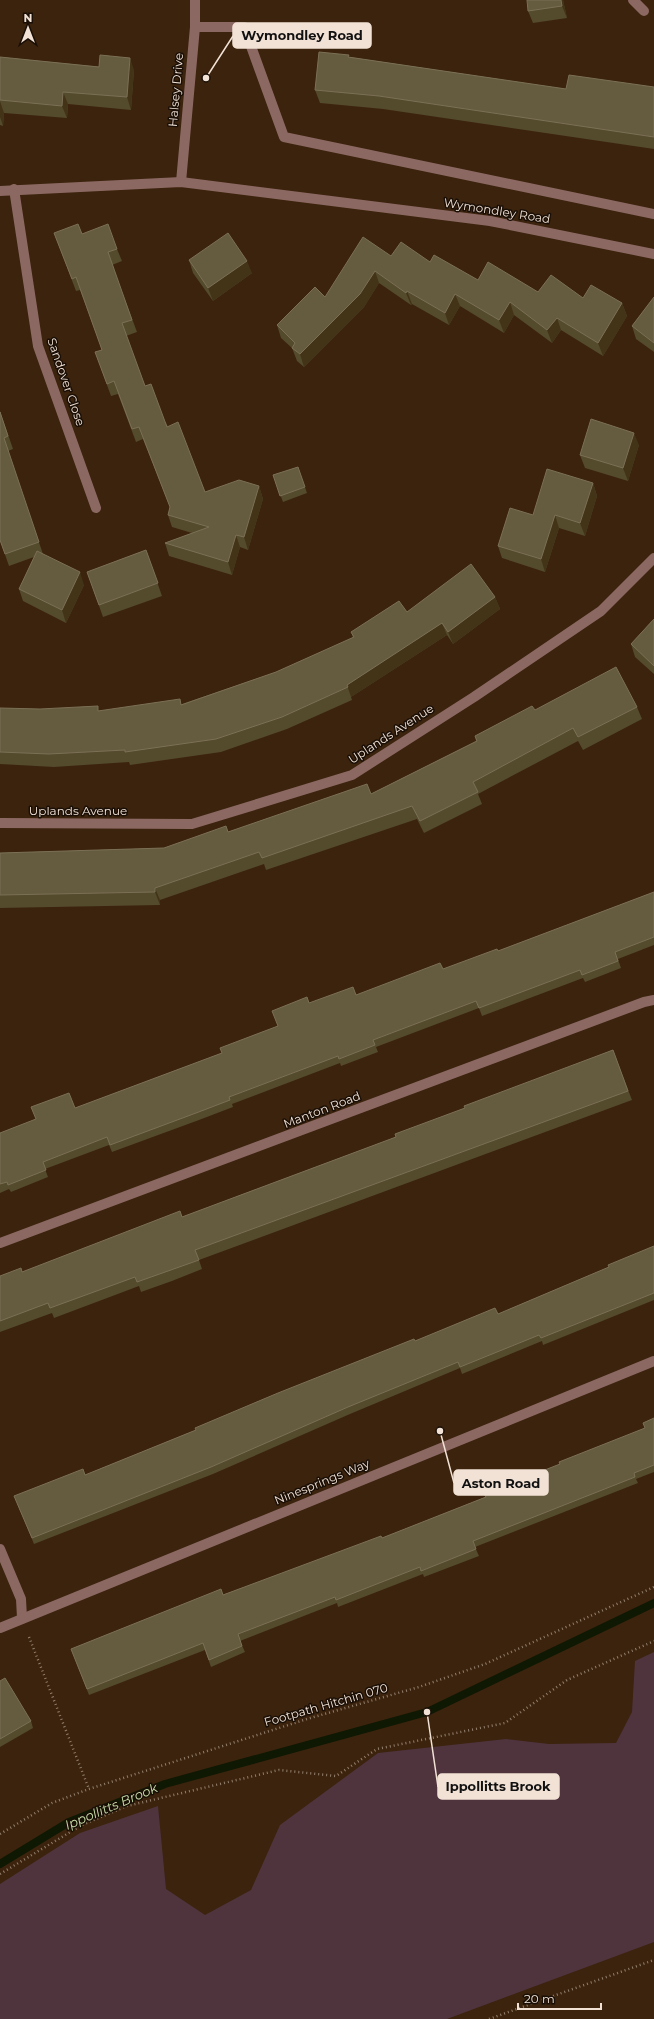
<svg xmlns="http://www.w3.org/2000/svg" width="654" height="2019" viewBox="0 0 654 2019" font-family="Montserrat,sans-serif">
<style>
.green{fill:#4f343e}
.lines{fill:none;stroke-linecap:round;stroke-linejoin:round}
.stream{stroke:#0f1802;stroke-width:8}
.path{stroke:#937f6e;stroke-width:2.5;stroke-dasharray:1 3;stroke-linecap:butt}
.minor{stroke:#8c6862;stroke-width:10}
.wall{fill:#544a2c}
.shaded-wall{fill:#433418}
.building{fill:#655b3e;stroke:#7b7056}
.labels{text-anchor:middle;stroke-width:3;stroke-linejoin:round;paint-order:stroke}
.street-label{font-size:12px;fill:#f2e2d5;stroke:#1a0f07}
.water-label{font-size:13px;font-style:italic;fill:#c9dfaa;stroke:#1a0f07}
.leader{fill:none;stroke:#f2e2d5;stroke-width:1.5}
.callout-dot{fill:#f2e2d5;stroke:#1a0f07;stroke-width:1.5}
.callout{fill:#f2e2d5;stroke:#f2e2d5;stroke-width:1.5}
.callout-label{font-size:13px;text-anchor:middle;font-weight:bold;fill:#111}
</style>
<rect width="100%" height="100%" fill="#3b230d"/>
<path class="green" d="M654,1652V1942L447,2019H0V1884L80,1833L158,1806L166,1889L205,1915L251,1890L280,1825L378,1753L506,1739L549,1744L616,1743L632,1712L635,1661Z"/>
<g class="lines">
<path class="stream" d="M0,1864L69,1822L165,1784L427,1712L654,1603"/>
<g class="path">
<path d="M29,1637L89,1789"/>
<path d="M0,1834L52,1803L89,1789L307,1719L419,1687L485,1664L654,1587"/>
<path d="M0,1874L82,1825L127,1806L279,1770L336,1776L377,1749L505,1723L567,1680L654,1641"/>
<path d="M489,2019L654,1960"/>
</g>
<g class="minor">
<path d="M633,0L644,11"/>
<path d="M195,27H244L284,137L654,214"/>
<path d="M181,182L195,27V0"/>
<path d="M14,189L38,346L96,508"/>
<path d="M0,191L181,182L490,221L654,254"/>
<path d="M0,823L192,824L352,775L474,697L601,611L654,558"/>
<path d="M0,1243L644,1002L654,1000"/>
<path d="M0,1549L21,1599L22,1618"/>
<path d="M0,1628L654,1361"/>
</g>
</g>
<g class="wall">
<path d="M563,0L567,18L533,23L528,11Z"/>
<path d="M0,57L134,70L131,110L68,104L67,118L4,113L3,126L0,125Z"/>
<path d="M350,57L566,89L654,87V149L383,109L320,103L315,90Z"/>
<path d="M54,233L82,234L117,249L122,261L112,265L137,332L126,336L145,386L205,492L259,486L263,499L248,550L240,547L232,575L169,556L165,543L192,533L172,527L168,515L170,507L143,439L136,442L118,394L111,396L95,352L102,350L80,290L76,291Z"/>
<path d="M391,256L430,262L478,280L538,292L622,303L627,316L603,356L561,330L552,343L514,315L504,333L460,306L449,325L412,304L411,305L379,283L364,307L304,367L297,361L292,348L281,338L277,325L325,297Z"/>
<path d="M189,260L252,273L213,301L193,273Z"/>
<path d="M654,297V352L636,339L632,326Z"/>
<path d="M0,411L13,449L8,451L43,554L84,585L66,623L23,601L19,589L34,557L9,566L0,540Z"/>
<path d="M639,445L628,481L585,468L580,455Z"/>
<path d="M298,467L307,493L283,502L273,475Z"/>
<path d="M593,483L597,496L585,536L559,528L545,572L502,558L498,546L533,515Z"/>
<path d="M146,550L162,596L103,617L87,572Z"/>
<path d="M495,597L500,609L453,644L447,635L351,697L352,700L287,729L221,752L130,765L129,762L54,767L0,764V708L40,709L99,711L182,704L276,672L353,638L351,632L407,612Z"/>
<path d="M654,619V674L635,657L631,644Z"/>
<path d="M637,707L642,719L583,750L578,741L478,794L482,804L424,833L417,819L266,870L264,864L160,900V905L0,908V853L164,848L228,832L371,794L476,741L475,736L535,710Z"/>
<path d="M654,892V945L618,959L621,968L585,982L583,978L482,1016L479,1008L376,1047L378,1052L341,1066L340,1063L232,1104L233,1107L199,1120L112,1152L109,1145L45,1169L48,1177L11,1192L9,1189L0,1193V1133L75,1108L222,1053L278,1026L309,1003L356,995L443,969L498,951Z"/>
<path d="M613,1050L632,1100L199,1260L202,1269L172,1281L141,1292L139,1286L54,1318L52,1313L0,1332V1276L22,1272L182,1217L396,1137L465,1108Z"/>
<path d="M654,1246V1300L543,1345L542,1341L462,1374L460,1368L350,1414L213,1474L34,1544L14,1496L85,1475L415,1341L498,1314L609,1267Z"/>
<path d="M654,1418V1472L636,1479L638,1483L475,1547L479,1556L424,1577L423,1574L338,1607L337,1603L240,1641L245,1652L211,1667L205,1650L89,1695L71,1649L382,1538L486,1497L560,1464L645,1428Z"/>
<path d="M0,1681L31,1721L33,1728L0,1747Z"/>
</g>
<g class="shaded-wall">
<path d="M561,0H563L567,18L562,6Z"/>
<path d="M130,58L134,70L131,110L127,97Z"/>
<path d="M63,92L68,104L67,118L62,106Z"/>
<path d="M0,101L4,113L3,126L0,117Z"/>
<path d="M247,261L252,273L213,301L208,288Z"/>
<path d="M375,271L379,283L364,307L304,367L300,354Z"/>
<path d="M407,291L412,304L411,305L406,293Z"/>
<path d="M455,294L460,306L449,325L445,313Z"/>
<path d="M510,302L514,315L504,333L499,320Z"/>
<path d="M622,303L627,316L603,356L598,343Z"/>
<path d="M557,318L561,330L552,343L547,330Z"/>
<path d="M634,433L639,445L628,481L623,468Z"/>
<path d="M593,483L597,496L585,536L580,523Z"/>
<path d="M259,486L263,499L248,550L244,537Z"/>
<path d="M555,515L559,528L545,572L541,559Z"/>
<path d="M236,535L240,547L232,575L228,562Z"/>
<path d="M80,572L84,585L66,623L62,610Z"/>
<path d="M495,597L500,609L453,644L448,632Z"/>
<path d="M442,623L447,635L351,697L347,685Z"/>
<path d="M155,888L160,900V905L155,892Z"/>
</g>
<g class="building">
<path d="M527,0H561L562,6L528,11Z"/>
<path d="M319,52L349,55L348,57L566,89L569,75L654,87V137L379,96L315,90Z"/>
<path d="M100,55L130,58L127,97L63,92L62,106L0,100V57L99,67Z"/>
<path d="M78,224L82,234L108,224L117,249L108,252L132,320L122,323L145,386L151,384L167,427L178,422L205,492L239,480L259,486L244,537L236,535L228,562L165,543L209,527L168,515L170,507L139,427L132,429L114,381L107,384L95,352L102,350L76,277L72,279L54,233Z"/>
<path d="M228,233L247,261L208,288L189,260Z"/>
<path d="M363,237L391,256L401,242L430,262L434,255L478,280L488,262L538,292L551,275L583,298L591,285L622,303L598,343L557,318L547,330L510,302L499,320L455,294L445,313L407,291L406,293L375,271L360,294L300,354L292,348L295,343L277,325L315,287L325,297Z"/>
<path d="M654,297V343L632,326Z"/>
<path d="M0,412L8,436L4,438L39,542L5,554L0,540Z"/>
<path d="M591,419L634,433L623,468L580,455Z"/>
<path d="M298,467L305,487L280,496L273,475Z"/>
<path d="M547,469L593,483L580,523L555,515L541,559L498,546L510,508L533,515Z"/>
<path d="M146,550L158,583L99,605L87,572Z"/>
<path d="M37,551L80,572L62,610L19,589Z"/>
<path d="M471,564L495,597L448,632L442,623L347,685L348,687L282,717L216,739L125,752V750L49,754L0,752V708L40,709L98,706V711L180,699L181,705L276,672L354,637L351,632L399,601L407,612Z"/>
<path d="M654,619V666L631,644Z"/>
<path d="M616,667L637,707L578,737L573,728L473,782L478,792L420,821L412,806L262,858L259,852L155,888V892L0,895V853L164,848L226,826L228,832L367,784L371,794L477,741L475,736L532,706L535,710Z"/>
<path d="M654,892V937L615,952L618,961L582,975L580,970L479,1008L476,1001L373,1040L375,1045L339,1059L338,1056L229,1097L230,1100L196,1113L110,1145L107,1137L43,1162L46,1170L8,1185L7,1182L0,1184V1133L36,1119L31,1107L69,1093L75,1108L222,1053L220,1048L278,1026L272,1011L307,997L309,1003L353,987L356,995L440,963L443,969L497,949L498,951Z"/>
<path d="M613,1050L628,1091L195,1250L199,1260L137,1282L135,1277L50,1308L48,1303L0,1321V1276L21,1268L22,1272L180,1211L182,1217L396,1137L395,1134L465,1108L464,1106Z"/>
<path d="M654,1246V1293L541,1338L539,1335L460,1367L458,1362L348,1407L211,1467L32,1538L14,1496L83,1469L85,1475L196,1430L195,1428L278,1393L414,1339L415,1341L495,1308L498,1314L609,1267L608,1265Z"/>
<path d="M654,1418V1465L634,1473L635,1477L473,1541L476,1549L421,1571L420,1567L336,1600L335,1597L238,1634L242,1646L209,1660L203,1643L87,1689L71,1649L221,1589L223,1595L381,1536L382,1538L486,1497L484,1494L560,1464L559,1462L645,1428L643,1423Z"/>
<path d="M5,1678L31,1721L0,1739V1681Z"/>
</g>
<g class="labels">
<g class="street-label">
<text transform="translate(176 90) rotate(-85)" y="4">Halsey Drive</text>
<text transform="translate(497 211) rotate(9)" y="4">Wymondley Road</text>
<text transform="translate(66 382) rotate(71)" y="4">Sandover Close</text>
<text transform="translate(391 734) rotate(-33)" y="4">Uplands Avenue</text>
<text x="78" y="815">Uplands Avenue</text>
<text transform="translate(322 1110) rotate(-21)" y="4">Manton Road</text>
<text transform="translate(322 1482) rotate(-22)" y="4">Ninesprings Way</text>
<text transform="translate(326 1705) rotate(-16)" y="4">Footpath Hitchin 070</text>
</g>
<g class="water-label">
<text transform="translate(111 1806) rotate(-23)" y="5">Ippollitts Brook</text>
</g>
</g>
<path class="leader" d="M206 78L233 36M440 1431L454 1483M427 1712L438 1787"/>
<g class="callout-dot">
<circle cx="206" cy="78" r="4"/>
<circle cx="440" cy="1431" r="4"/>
<circle cx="427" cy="1712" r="4"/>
</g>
<g class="callout">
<rect x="233" y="23" width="138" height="25" rx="4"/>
<rect x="454" y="1470" width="94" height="25" rx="4"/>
<rect x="438" y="1774" width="121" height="25" rx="4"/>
</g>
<g class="callout-label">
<text x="302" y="40">Wymondley Road</text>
<text x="501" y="1488">Aston Road</text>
<text x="498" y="1791">Ippollitts Brook</text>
</g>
<g transform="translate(28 28)" stroke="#1a0f07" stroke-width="3" paint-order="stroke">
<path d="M0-3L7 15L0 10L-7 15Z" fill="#f2e2d5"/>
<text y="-6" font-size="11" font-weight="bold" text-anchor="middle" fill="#f2e2d5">N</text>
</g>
<path d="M518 2003v6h83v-6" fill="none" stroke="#f2e2d5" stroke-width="2"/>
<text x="524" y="2003" font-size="12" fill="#f2e2d5" stroke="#1a0f07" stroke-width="3" paint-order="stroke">20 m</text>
</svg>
